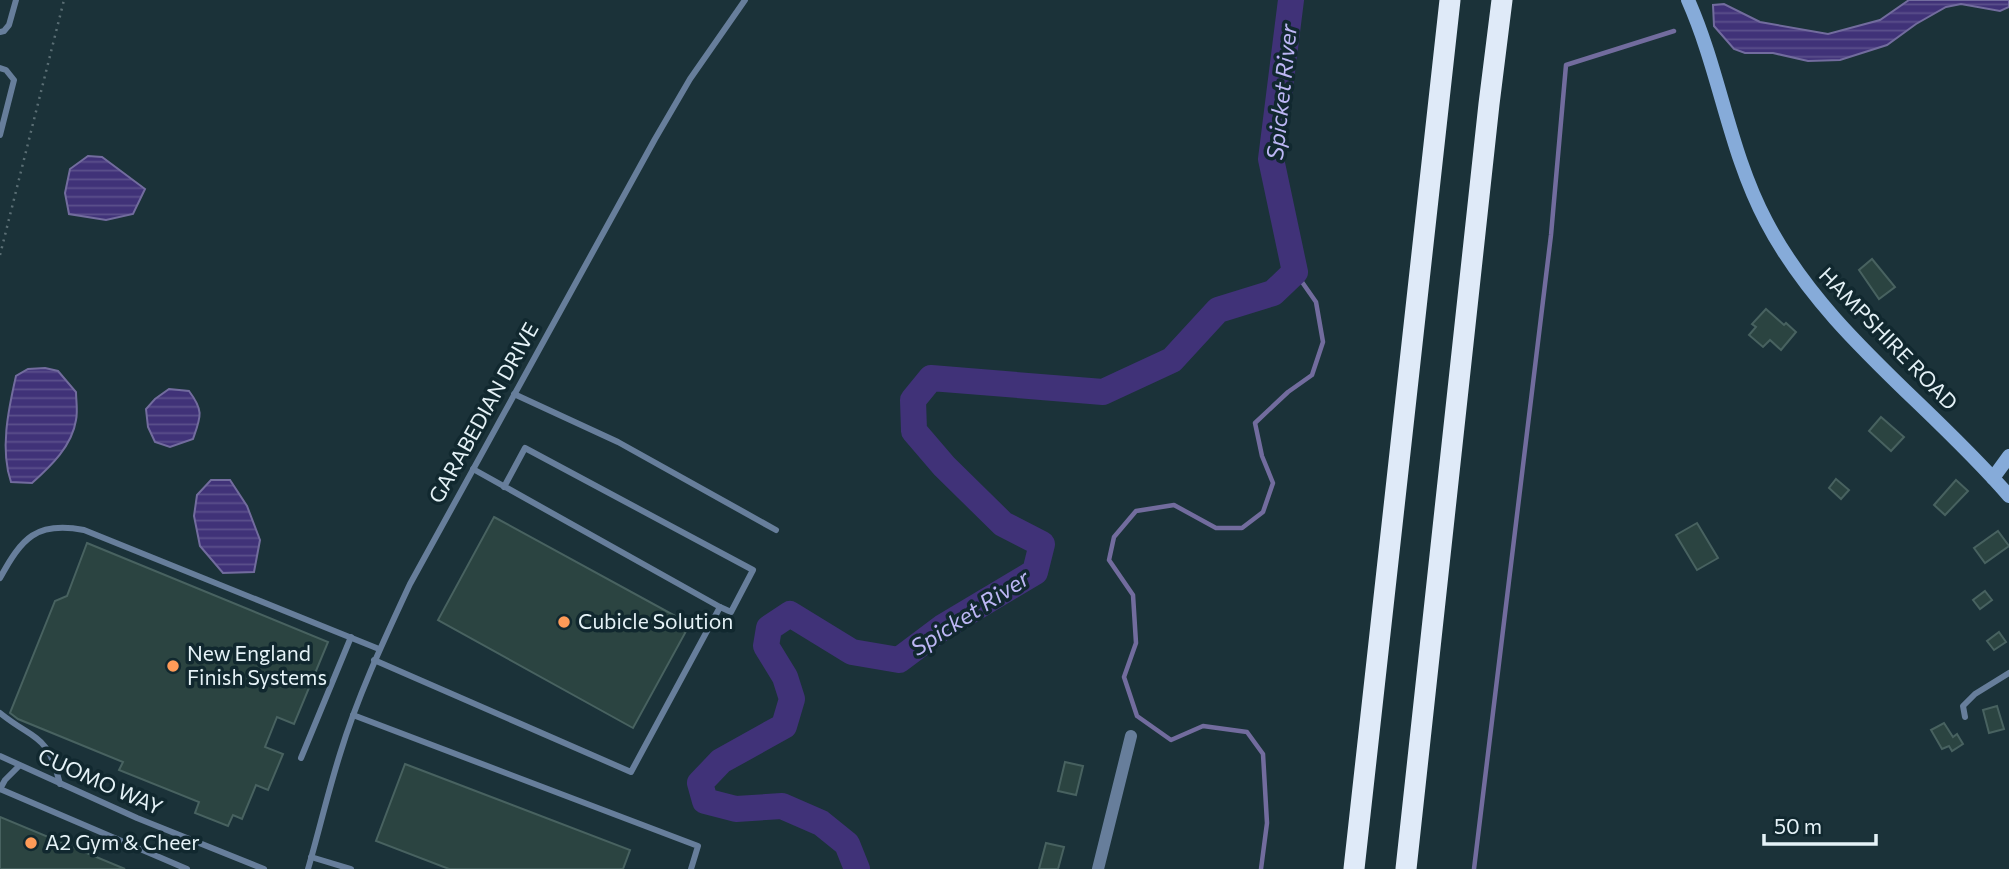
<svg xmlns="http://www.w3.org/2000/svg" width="2009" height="869" viewBox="0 0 2009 869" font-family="Commissioner,sans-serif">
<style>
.water{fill:url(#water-rules);stroke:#726c9e;stroke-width:2}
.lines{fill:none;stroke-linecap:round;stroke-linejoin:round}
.stream{stroke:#726c9e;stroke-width:4.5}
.river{stroke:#403278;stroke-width:26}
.building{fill:#2b4441;stroke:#486260;stroke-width:2}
.path{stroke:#5a6e74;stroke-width:2.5;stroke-dasharray:2 5;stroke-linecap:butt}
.lane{stroke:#677e9b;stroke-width:6}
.street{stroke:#677e9b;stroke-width:12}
.secondary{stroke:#86abd9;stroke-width:14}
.highway{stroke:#dfeaf8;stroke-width:21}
.poi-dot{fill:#fe9b58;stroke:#11282f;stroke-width:2.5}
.labels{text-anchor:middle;stroke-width:7;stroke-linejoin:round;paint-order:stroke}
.street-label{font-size:21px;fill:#e5f2f7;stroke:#11282f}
.poi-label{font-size:21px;fill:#e5f2f7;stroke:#11282f;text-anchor:start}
.water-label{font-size:23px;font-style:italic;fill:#bdb7f5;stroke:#11282f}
</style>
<defs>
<pattern id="water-rules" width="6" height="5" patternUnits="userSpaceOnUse" patternTransform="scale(1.75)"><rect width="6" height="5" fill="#403278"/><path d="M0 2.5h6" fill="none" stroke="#5b508c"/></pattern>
</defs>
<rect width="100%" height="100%" fill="#1b3239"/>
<g class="water">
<path d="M1909,0H2009V7L2000,11L1961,4L1946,7L1916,24L1887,45L1840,60L1808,61L1773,53H1745L1734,49L1714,26L1713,5L1724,4L1760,22L1828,34L1880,20Z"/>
<path d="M88,156L102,157L145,189L133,214L106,220L69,214L65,193L70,169Z"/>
<path d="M45,368L58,371L76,392C76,400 78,411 76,420C72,446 51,466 32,483L11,482C0,450 8,411 16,376L28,369Z"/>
<path d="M169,389L189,391C204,411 201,416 193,439L170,447L155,442L148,427L146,409L155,399Z"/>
<path d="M211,480H230L247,506L260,540L254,572L223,573L200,546L194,516L197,495Z"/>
</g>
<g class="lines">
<g class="stream">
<path d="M1261,869L1267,823L1263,754L1247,732L1203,726L1171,740L1137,716L1124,677L1136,643L1133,595L1109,560L1114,537L1136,511L1174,505L1216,528H1242L1263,512L1273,483L1262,456L1255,423L1288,392L1312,375L1323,342L1316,302L1295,272"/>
<path d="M1474,869L1551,235L1566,65L1674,31"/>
</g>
<path class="river" d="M857,869L847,844L821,823L782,806L736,809L705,801L700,783L721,761L784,726L792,699L785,677L766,646L769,628L790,614L852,652L899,660L943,627L1035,572L1042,544L1003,524L944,466L914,431L913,400L931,378L1103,392L1172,360L1218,310L1273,293L1295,272L1271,159L1291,0"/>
</g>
<g class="building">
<path d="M1872,259L1895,287L1879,299L1859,270Z"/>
<path d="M1766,309L1784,325L1786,323L1796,332L1781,350L1770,340L1763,347L1749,335L1756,327L1752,324Z"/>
<path d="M1881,417L1904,437L1891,451L1869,431Z"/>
<path d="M1836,479L1849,490L1841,499L1829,488Z"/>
<path d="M1956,480L1968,491L1945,515L1934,505Z"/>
<path d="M494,517L690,624L633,728L438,620Z"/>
<path d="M1697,523L1718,558L1697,570L1676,535Z"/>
<path d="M1998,531L2009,546L1985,563L1974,548Z"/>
<path d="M87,543L328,642L294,724L277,717L265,747L283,754L268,790L256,785L242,819L233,815L228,826L195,813L199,802L119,770L123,762L18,719L10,713L55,601L67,596Z"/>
<path d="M1985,591L1992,600L1980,609L1973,600Z"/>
<path d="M1999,632L2006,642L1994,650L1987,641Z"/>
<path d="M1997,706L2004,729L1989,733L1983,710Z"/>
<path d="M1944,723L1953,737L1957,734L1963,744L1952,751L1949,746L1942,749L1931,730Z"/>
<path d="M1065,762L1083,766L1076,795L1058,791Z"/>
<path d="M405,764L630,850L623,869H449L376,841Z"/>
<path d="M0,817L125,869H0Z"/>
<path d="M1046,843L1064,847L1058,869H1039Z"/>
</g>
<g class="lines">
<path class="path" d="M0,255L64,0"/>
<g class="lane">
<path d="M0,32L4,31L9,25L16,0"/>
<path d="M0,68L6,70L14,80L0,135"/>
<path d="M514,394L618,442L776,530"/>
<path d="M504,487L525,448L753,570L731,612L720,607"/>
<path d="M0,578C22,538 36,521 84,530L379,649"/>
<path d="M374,660L631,772L720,607L473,469"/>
<path d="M0,713C36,742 47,732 60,784"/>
<path d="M353,715L698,846L691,869"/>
<path d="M1965,717L1963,706L1975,694L2009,673"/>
<path d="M0,756L137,818L264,869"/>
<path d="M301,758L351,637"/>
<path d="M0,789L187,869"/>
<path d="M0,789L5,780L19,766"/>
<path d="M311,857L351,869"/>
<path d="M308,869C319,831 328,792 340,754C358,695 384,640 410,584L655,139L690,79L745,0"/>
</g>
<path class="street" d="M1098,869L1131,736"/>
<g class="secondary">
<path d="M1688,0C1720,72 1729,151 1766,221C1824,332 1929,403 2009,496"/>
<path d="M1993,478L2009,456"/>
</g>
<g class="highway">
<path d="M1354,869L1450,0"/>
<path d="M1406,869L1489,104L1502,0"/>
</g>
</g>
<g class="poi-dot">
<circle cx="564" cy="622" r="7"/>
<circle cx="173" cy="666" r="7"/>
<circle cx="31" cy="843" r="7"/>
</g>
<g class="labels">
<g class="street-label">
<text transform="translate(1888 339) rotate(46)" y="7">HAMPSHIRE ROAD</text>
<text transform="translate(484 413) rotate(-61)" y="7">GARABEDIAN DRIVE</text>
<text transform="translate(100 782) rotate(24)" y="7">CUOMO WAY</text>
</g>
<g class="poi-label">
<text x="578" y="629">Cubicle Solution</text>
<text x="187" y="661">New England<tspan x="187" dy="24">Finish Systems</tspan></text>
<text x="45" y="850">A2 Gym &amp; Cheer</text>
</g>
<g class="water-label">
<text transform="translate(1282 92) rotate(-84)" y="8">Spicket River</text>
<text transform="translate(970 613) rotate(-33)" y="8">Spicket River</text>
</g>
</g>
<path d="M1764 834v10h112v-10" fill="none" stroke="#e5f2f7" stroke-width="3.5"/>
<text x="1774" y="834" font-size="21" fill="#e5f2f7" stroke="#11282f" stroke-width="5" paint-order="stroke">50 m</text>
</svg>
